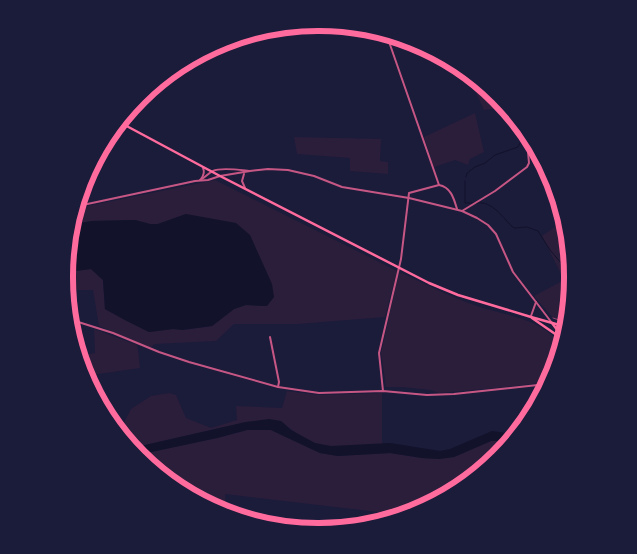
<svg xmlns="http://www.w3.org/2000/svg" width="637" height="554" viewBox="0 0 637 554" font-family="'IBM Plex Sans',sans-serif">
<style>
.green{fill:#2a1e3b}
.water{fill:#12122b}
.lines{fill:none;stroke-linecap:round;stroke-linejoin:round}
.stream{stroke:#12122b;stroke-width:1}
.path{stroke:#ff6b9d;stroke-width:0.5}
.minor{stroke:#c65784;stroke-width:2}
.secondary{stroke:#ff6b9d;stroke-width:2.5}
.primary{stroke:#ff6b9d;stroke-width:2.5}
.rim{fill:none;stroke:#ff6b9d;stroke-width:6}
</style>
<rect width="100%" height="100%" fill="#1b1b3a"/>
<g class="green">
<path d="M486,89L499,97L505,107L484,110L476,93Z"/>
<path d="M475,113L484,152L470,159L468,165L455,160L434,167L424,137Z"/>
<path d="M520,129L532,148L528,149L519,138Z"/>
<path d="M294,137L381,139L380,161L388,162V174L350,171V158L297,154Z"/>
<path d="M215,180L397,271L385,317L298,324H234L216,341L155,344L150,348L99,326L93,290H67L64,277L65,271L67,272L91,269L103,280L105,309L125,320L149,332L173,329L182,330L212,326L234,309L246,305L267,306L186,214L158,224H150L135,220L92,221L74,224L78,208Z"/>
<path d="M562,222L573,277L564,321L553,318L534,296L564,280L542,236Z"/>
<path d="M402,273C427,285 451,297 477,306C503,315 537,318 557,340L550,373V379L549,382L497,388L439,393L430,390L402,387H386L381,353L396,285L399,274Z"/>
<path d="M94,329L137,345L138,349L140,368L85,376L83,374L80,356L95,353Z"/>
<path d="M287,391L319,395L382,393V444C361,445 335,451 314,443C302,438 291,430 281,421L246,422L132,448L120,430L131,409L151,396L169,393L176,395L186,418L211,428L237,420L236,406L282,408Z"/>
<path d="M247,430H271L320,453L338,456L390,453L422,458L439,459L454,457L491,441H509L498,457L416,512L399,515L384,514L378,512L225,494L226,513L221,512L137,455L217,438Z"/>
</g>
<g class="water">
<path d="M186,214L236,223L250,235L272,284L274,297L267,306L246,305L234,309L212,326L182,330L173,329L149,332L125,320L105,309L103,280L91,269L67,272L65,271L74,224L92,221L135,220L150,224H158Z"/>
<path d="M269,419L281,421L291,430L315,443L331,446L390,443L440,451L450,449L492,431L514,434L509,441H491L454,457L439,459L422,458L390,453L338,456L320,453L271,430H247L217,438L137,455L132,448L246,422Z"/>
</g>
<g class="lines">
<g class="stream">
<path d="M521,139V137L524,136"/>
<path d="M466,177L467,173L475,167L485,163L495,155L518,147L520,143"/>
<path d="M465,181V203H473"/>
<path d="M476,203C493,200 503,219 514,228L527,227L538,231L550,250L562,264L571,268"/>
</g>
<path class="path" d="M553,318L562,321"/>
<g class="minor">
<path d="M387,36L439,185"/>
<path d="M244,174L242,181L245,188"/>
<path d="M201,179C204,175 205,172 203,168"/>
<path d="M200,180C205,178 208,173 213,171C221,167 240,170 249,171"/>
<path d="M439,185C451,187 454,199 457,209"/>
<path d="M78,206L195,181L208,180L220,176L250,171L268,169L288,170L314,176L342,187L409,198L462,211L477,218L488,225L496,234L513,272L552,323"/>
<path d="M462,211L495,191L527,167L529,163L528,152L533,148"/>
<path d="M531,316L536,302"/>
<path d="M72,320L113,333L159,352L189,362L278,387L319,393L383,391L427,395L454,394L547,384"/>
<path d="M270,337L279,382L278,387"/>
<path d="M383,391L379,353L401,259L409,193L439,185"/>
</g>
<g class="secondary">
<path d="M532,318L561,338"/>
<path d="M552,323L561,335"/>
</g>
<path class="primary" d="M121,123L220,176L429,283L458,295L531,317L563,326"/>
</g>
<path d="M0 0H637V554H0ZM318 31H319A245 245 0 0 1 564 276V278A245 245 0 0 1 319 523H318A245 245 0 0 1 73 278V276A245 245 0 0 1 318 31Z" fill="#1b1b3a" fill-rule="evenodd"/>
<path class="rim" d="M318 31H319A245 245 0 0 1 564 276V278A245 245 0 0 1 319 523H318A245 245 0 0 1 73 278V276A245 245 0 0 1 318 31Z"/>
</svg>
